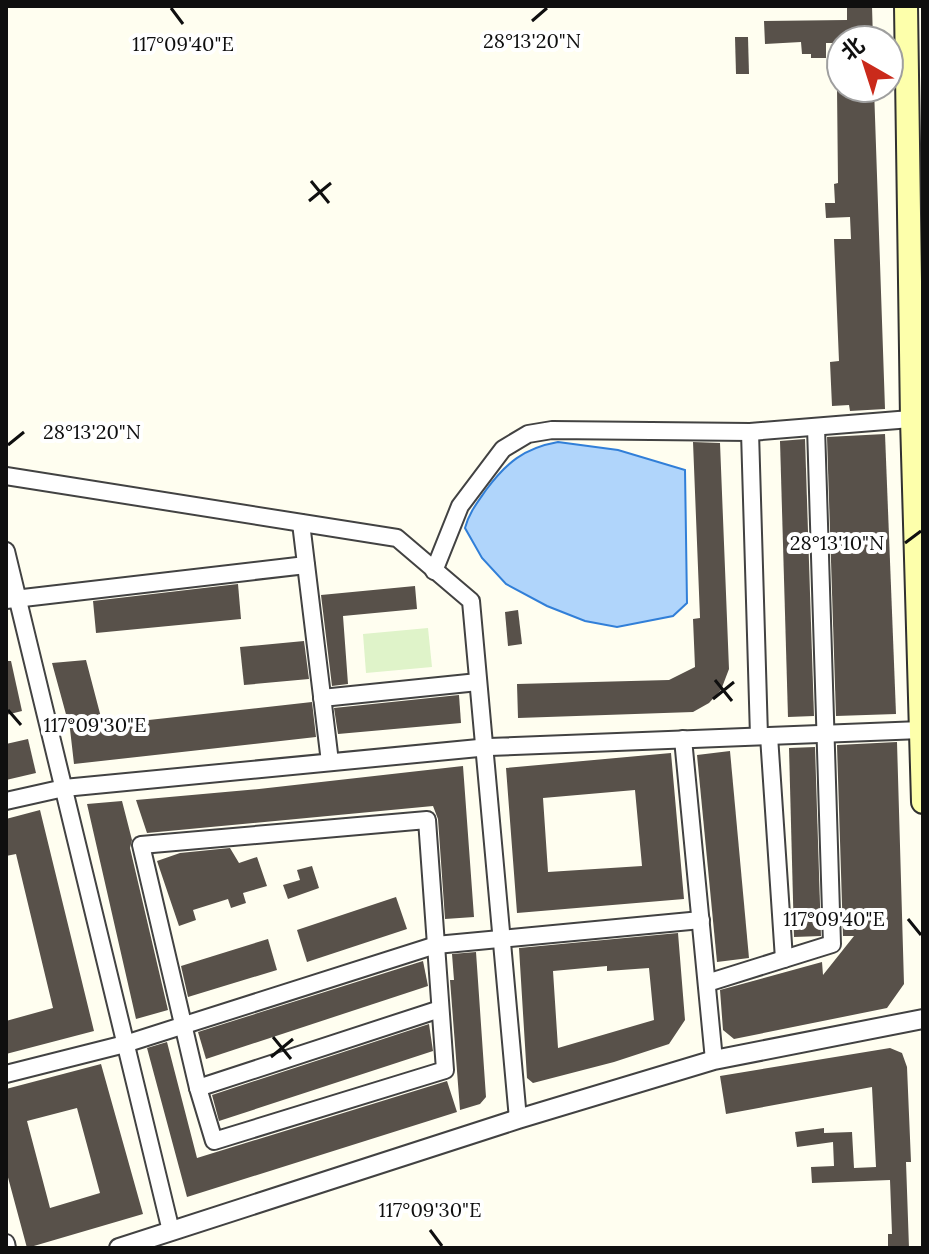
<svg xmlns="http://www.w3.org/2000/svg" width="929" height="1254" viewBox="0 0 929 1254" font-family="Lora,'Noto Sans SC',serif">
<style>
.pitch{fill:#dff3c9}
.water{fill:#b0d5fb;stroke:#317fd8;stroke-width:2}
.building{fill:#58514a;fill-rule:evenodd}
.lines{fill:none;stroke-linecap:round;stroke-linejoin:round}
.minor-casing{stroke:#424242;stroke-width:20}
.tertiary-casing{stroke:#424242;stroke-width:22}
.secondary-casing{stroke:#313131;stroke-width:26}
.minor{stroke:#fff;stroke-width:16}
.tertiary{stroke:#fff;stroke-width:18}
.secondary{stroke:#fdffab;stroke-width:22}
.ticks{fill:none;stroke:#0f0f0f;stroke-width:3}
.ticks-label{font-size:20px;text-anchor:middle;fill:#0f0f0f;stroke:#fff;stroke-width:8;stroke-linejoin:round;paint-order:stroke}
</style>
<rect width="100%" height="100%" fill="#fffef0"/>
<path class="pitch" d="M428,628L432,667L366,673L363,634Z"/>
<path class="water" d="M558,442L618,450L685,470L687,603L673,616L617,627L585,621L547,606L506,584L482,558L465,528C469,513 477,503 486,490C506,463 524,448 558,442Z"/>
<g class="building">
<path d="M847,6H872L873,40H841V43H826V58H811V54H802L801,42L765,44L764,21L847,20Z"/>
<path d="M735,37H748L749,74H736Z"/>
<path d="M837,88H874L885,409L850,411L849,405L832,406L830,362L839,361L834,239H851L850,217L826,218L825,203H835L834,184L838,183Z"/>
<path d="M885,434L896,714L836,716L827,437Z"/>
<path d="M805,439L814,716L788,717L780,441Z"/>
<path d="M693,442L720,443L729,669L721,690L709,703L693,712L518,718L517,684L669,680L695,667L693,619L700,618Z"/>
<path d="M238,584L241,619L96,633L93,601Z"/>
<path d="M415,586L417,609L343,616L348,684L332,686L321,595Z"/>
<path d="M518,610L522,644L508,646L505,612Z"/>
<path d="M304,641L309,679L244,685L240,647Z"/>
<path d="M86,660L103,725L312,702L316,737L74,764L70,729L52,663Z"/>
<path d="M6,661H11L22,711L6,715Z"/>
<path d="M459,695L461,723L338,734L334,708Z"/>
<path d="M28,739L36,773L6,780V744Z"/>
<path d="M897,742L904,984L887,1008L734,1039L723,1030L720,990L822,962L823,975L854,936H843L837,745Z"/>
<path d="M815,747L821,936L794,937L789,748Z"/>
<path d="M730,751L749,958L717,962L697,755Z"/>
<path d="M671,753L684,899L517,913L506,768ZM635,790L642,866L548,872L543,798Z"/>
<path d="M463,766L474,917L445,919L438,819L433,806L147,833L136,800L259,789Z"/>
<path d="M122,801L132,840L130,848L168,1010L136,1019L87,804Z"/>
<path d="M40,810L94,1031L6,1054V1021L53,1008L16,854L6,856V819Z"/>
<path d="M230,848L239,863L257,857L267,886L243,893L246,903L231,908L228,899L193,910L196,920L179,926L157,861L180,853Z"/>
<path d="M312,866L319,888L288,899L283,885L300,880L297,870Z"/>
<path d="M396,897L407,929L307,962L297,930Z"/>
<path d="M678,933L685,1020L669,1044L614,1062L533,1083L527,1078L519,948ZM607,966V971L649,968L654,1020L558,1048L553,971Z"/>
<path d="M268,939L277,970L188,997L181,966Z"/>
<path d="M476,952L486,1097L480,1104L460,1110L450,980H454L452,954Z"/>
<path d="M423,961L428,986L206,1059L198,1032Z"/>
<path d="M429,1024L433,1051L219,1121L212,1095Z"/>
<path d="M167,1042L197,1158L447,1081L457,1112L187,1197L147,1048Z"/>
<path d="M890,1048L902,1053L907,1067L911,1162H906L909,1248H888V1234H892L890,1180L812,1183L811,1167L834,1166L833,1142L797,1147L795,1132L824,1128V1133L852,1132L854,1168L876,1167L872,1087L726,1114L720,1076Z"/>
<path d="M101,1064L143,1214L27,1248L6,1170V1089ZM77,1108L100,1193L50,1208L27,1121Z"/>
</g>
<g class="lines">
<defs>
<g id="minor">
<path d="M750,432L759,736"/>
<path d="M6,476L397,538L471,601L518,1119"/>
<path d="M301,523L330,762"/>
<path d="M6,551L171,1231"/>
<path d="M434,571L460,506L503,449L528,434L552,430L750,432L923,418"/>
<path d="M6,600L306,565"/>
<path d="M322,698L478,682"/>
<path d="M769,736L784,959"/>
<path d="M683,739L714,1060"/>
<path d="M6,801L64,788L489,747L921,730"/>
<path d="M427,820L445,1070L214,1141L198,1088L141,845Z"/>
<path d="M707,983L832,944L816,427"/>
<path d="M6,1074L125,1044L436,945L701,920"/>
<path d="M198,1088L440,1009"/>
<path d="M6,1243L7,1248"/>
</g>
<path id="tertiary" d="M119,1248L518,1119L714,1060L923,1019"/>
<path id="secondary" d="M906,6L912,419L923,802"/>
</defs>
<use href="#minor" class="minor-casing"/>
<use href="#tertiary" class="tertiary-casing"/>
<use href="#secondary" class="secondary-casing"/>
<use href="#minor" class="minor"/>
<use href="#tertiary" class="tertiary"/>
<use href="#secondary" class="secondary"/>
</g>
<path class="ticks" d="M171,8L183,24M532,21L547,8M311,181L329,203M309,201L331,183M8,445L24,432M905,543L921,531M715,680L732,701M713,699L734,682M8,710L21,725M908,919L921,935M273,1037L291,1059M271,1057L293,1039M430,1230L442,1246"/>
<g class="ticks-label">
<text x="532" y="48">28°13'20"N</text>
<text x="183" y="51">117°09'40"E</text>
<text x="92" y="439">28°13'20"N</text>
<text x="837" y="550">28°13'10"N</text>
<text x="95" y="732">117°09'30"E</text>
<text x="834" y="926">117°09'40"E</text>
<text x="430" y="1217">117°09'30"E</text>
</g>
<rect width="929" height="1254" fill="none" stroke="#0f0f0f" stroke-width="16"/>
<g transform="translate(865 64) rotate(321)"><circle r="38" fill="#ffffff" stroke="#9f9f9f" stroke-width="2"/>
<path d="M0-6L14 30L0 20L-14 30Z" fill="#ca2a1b"/>
<text y="-12" font-size="22" font-weight="bold" text-anchor="middle" fill="#0f0f0f">北</text>
</g>
</svg>
